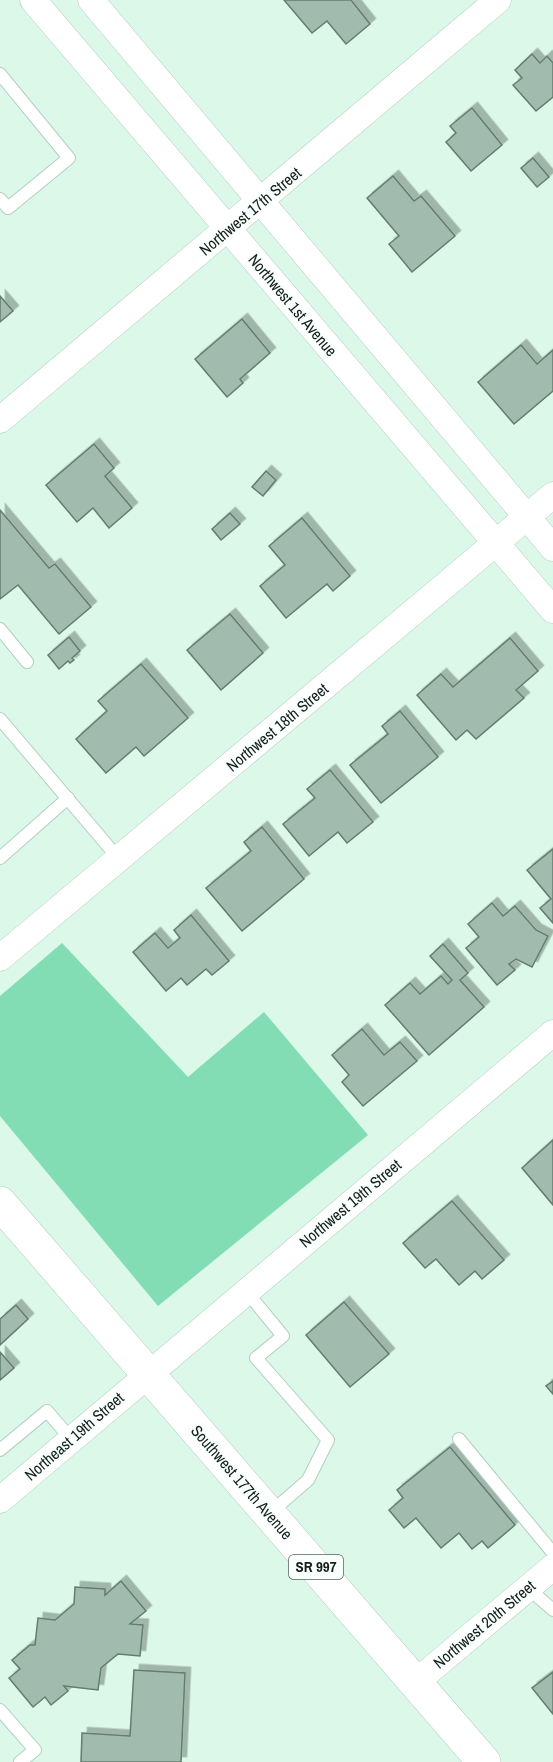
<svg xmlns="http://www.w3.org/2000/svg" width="553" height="1762" viewBox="0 0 553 1762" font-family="'Archivo Narrow',sans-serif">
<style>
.green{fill:#82dcb4}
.building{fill:#a1bcae;stroke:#637d70;stroke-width:1.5;filter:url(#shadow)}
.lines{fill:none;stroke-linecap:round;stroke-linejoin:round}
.lane-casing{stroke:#b3cfc1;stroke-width:14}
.street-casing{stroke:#b3cfc1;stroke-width:27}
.highway-casing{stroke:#b3cfc1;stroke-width:34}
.lane{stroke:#fff;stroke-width:12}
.street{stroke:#fff;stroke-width:26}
.highway{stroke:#fff;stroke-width:33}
.labels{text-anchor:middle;stroke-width:5;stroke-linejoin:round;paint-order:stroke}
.shield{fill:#f9fffc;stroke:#5a635e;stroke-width:1.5}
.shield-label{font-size:15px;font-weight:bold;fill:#16201b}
.street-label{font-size:16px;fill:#16201b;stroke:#f9fffc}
</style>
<defs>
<filter id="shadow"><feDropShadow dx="5.5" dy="-5.5" stdDeviation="0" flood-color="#0004"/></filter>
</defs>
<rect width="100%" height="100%" fill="#dbf8e9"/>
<path class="green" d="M62,943L188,1077L264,1012L368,1135L158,1306L0,1116V996Z"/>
<g class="building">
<path d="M284,0H351L370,24L346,44L327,21L312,33Z"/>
<path d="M532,54L540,63L547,56L553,63V97L536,111L513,85L522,78L515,70Z"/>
<path d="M472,108L502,145L471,171L446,142L456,133L450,126Z"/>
<path d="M533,158L549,177L537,187L521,168Z"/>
<path d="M393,176L414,201L421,196L455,236L412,272L389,244L399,236L367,198Z"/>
<path d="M0,296L13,311L0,322Z"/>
<path d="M242,319L270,353L240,379L243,383L227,397L195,359Z"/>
<path d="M521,345L537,364L553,350V391L514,424L478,382Z"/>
<path d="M94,444L114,468L105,476L132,508L109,528L93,508L77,522L46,485Z"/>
<path d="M266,471L276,480L263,496L252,487Z"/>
<path d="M0,510L49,568L55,564L91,607L59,634L18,585L0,599Z"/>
<path d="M230,513L240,524L221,540L212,529Z"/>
<path d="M302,518L350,576L333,591L327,584L286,618L260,586L285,565L269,546Z"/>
<path d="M230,614L263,653L221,690L187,650Z"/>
<path d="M69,637L80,651L72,658L74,660L70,663L68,661L59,669L48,655Z"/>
<path d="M510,638L538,671L516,690L524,698L476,739L467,730L456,740L417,695L441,674L453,687Z"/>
<path d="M141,664L188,718L144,756L136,747L106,773L76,739L107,711L98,701Z"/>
<path d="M400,711L438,757L381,803L350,765L388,734L382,726Z"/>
<path d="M330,770L373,822L347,843L338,832L309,856L283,824L315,798L307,789Z"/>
<path d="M262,827L304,879L242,931L206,888L251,851L244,842Z"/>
<path d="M553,849V923L540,908L551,899L527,870Z"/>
<path d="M492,903L503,916L515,906L536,930L548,936L532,967L516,959L509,964L515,970L497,985L466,948L479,937L468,924Z"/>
<path d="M191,915L229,961L212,975L206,969L187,985L181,978L166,991L133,952L155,933L168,948L180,938L174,930Z"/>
<path d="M443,944L468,973L460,980L484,1007L429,1055L385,1005L410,983L420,994L441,976L448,984L452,980L430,956Z"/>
<path d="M362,1029L384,1055L400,1042L417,1061L363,1106L342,1082L349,1075L332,1055Z"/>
<path d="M553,1140V1205L522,1168Z"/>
<path d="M452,1201L504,1260L482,1279L475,1271L459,1285L436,1259L425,1268L403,1243Z"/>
<path d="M344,1302L389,1354L350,1387L306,1335Z"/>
<path d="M16,1305L28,1319L0,1345V1319Z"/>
<path d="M0,1352L14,1368L0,1380Z"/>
<path d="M553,1381V1394L546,1386Z"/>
<path d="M450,1447L515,1525L488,1548L482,1541L472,1549L459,1533L441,1548L416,1518L404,1528L389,1510L403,1498L397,1490Z"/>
<path d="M121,1581L146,1611L130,1624L143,1625L140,1656L118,1654L101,1668L98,1690L64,1686L68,1691L51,1705L45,1697L33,1707L9,1678L20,1669L12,1660L30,1645H35L38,1618L55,1620L74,1604L75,1587L105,1589V1595Z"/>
<path d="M134,1670L185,1673L181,1762H81L82,1733L130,1736Z"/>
<path d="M553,1672V1714L532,1688Z"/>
</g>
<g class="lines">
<defs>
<g id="lane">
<path d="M0,74L69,158L8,208L0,199"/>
<path d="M0,629L27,662"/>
<path d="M0,719L119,859"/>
<path d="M0,858L68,798"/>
<path d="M246,1291L283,1336L256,1358L328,1440L308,1480L270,1513"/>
<path d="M459,1439L553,1553"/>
<path d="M0,1450L47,1411L71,1439"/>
<path d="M528,1588L553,1610"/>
<path d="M0,1710L35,1750L20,1762"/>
</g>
<g id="street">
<path d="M33,0L553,610"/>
<path d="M91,0L553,548"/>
<path d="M0,420L498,0"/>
<path d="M0,958L553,495"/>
<path d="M0,1500L553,1033"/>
<path d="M416,1682L553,1567"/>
</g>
<path id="highway" d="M0,1203L484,1762"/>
</defs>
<use href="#lane" class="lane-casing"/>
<use href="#street" class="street-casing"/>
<use href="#highway" class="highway-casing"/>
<use href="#lane" class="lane"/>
<use href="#street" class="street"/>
<use href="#highway" class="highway"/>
</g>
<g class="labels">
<rect class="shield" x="289" y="1555" width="54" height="24" rx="4.5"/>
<g class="shield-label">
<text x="316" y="1572">SR 997</text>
</g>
<g class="street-label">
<text transform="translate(250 211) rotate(-40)" y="6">Northwest 17th Street</text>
<text transform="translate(293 305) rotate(50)" y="6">Northwest 1st Avenue</text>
<text transform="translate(277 727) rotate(-40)" y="6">Northwest 18th Street</text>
<text transform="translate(350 1203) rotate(-40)" y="6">Northwest 19th Street</text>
<text transform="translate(74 1436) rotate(-41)" y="6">Northeast 19th Street</text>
<text transform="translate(242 1482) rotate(49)" y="6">Southwest 177th Avenue</text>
<text transform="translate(484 1624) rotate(-40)" y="6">Northwest 20th Street</text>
</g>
</g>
</svg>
